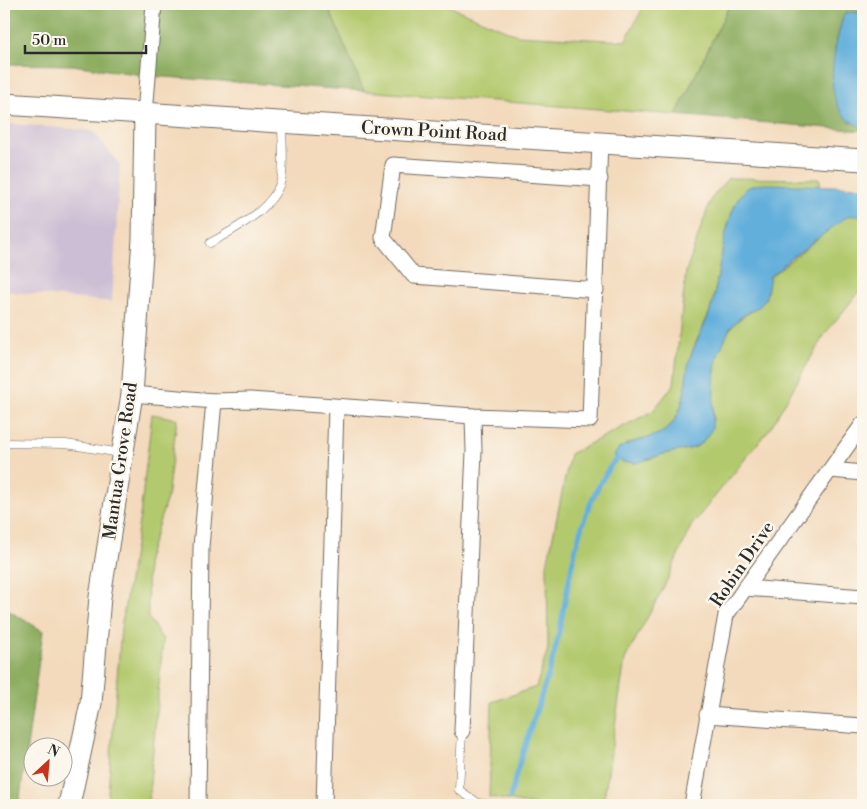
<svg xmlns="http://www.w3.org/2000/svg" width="867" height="809" viewBox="0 0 867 809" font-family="'Libre Bodoni',serif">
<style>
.industrial{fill:#ccbed4}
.green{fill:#b2c96d;stroke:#6e7a4c}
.forest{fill:#8dad60;stroke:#5c6c46}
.water{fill:#62afdb;stroke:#466d83}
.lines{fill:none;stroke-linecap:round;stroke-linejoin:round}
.stream{stroke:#62afdb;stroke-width:5}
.lane-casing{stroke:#71685e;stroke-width:9}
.street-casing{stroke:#71685e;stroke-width:17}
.secondary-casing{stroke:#71685e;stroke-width:23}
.lane{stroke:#fff;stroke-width:8}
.street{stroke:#fff;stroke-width:15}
.secondary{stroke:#fff;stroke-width:21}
.labels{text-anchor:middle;stroke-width:5;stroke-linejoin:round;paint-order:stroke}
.street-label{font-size:18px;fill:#2b2b2b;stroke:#fbf7ec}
</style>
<rect width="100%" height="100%" fill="#fbf7ec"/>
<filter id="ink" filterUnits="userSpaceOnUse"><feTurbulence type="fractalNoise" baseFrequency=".02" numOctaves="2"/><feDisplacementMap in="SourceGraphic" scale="10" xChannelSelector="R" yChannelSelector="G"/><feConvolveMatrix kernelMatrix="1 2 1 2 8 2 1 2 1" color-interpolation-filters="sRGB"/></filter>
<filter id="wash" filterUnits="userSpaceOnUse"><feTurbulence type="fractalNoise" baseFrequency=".0096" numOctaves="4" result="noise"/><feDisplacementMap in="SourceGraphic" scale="20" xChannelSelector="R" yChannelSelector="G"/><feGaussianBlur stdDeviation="1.12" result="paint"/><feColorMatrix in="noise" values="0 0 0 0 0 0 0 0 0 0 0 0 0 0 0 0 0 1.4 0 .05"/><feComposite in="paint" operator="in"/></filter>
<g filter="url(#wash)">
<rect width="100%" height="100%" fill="#f3dabc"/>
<path class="industrial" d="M4,123L93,131L120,165L112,302L4,291Z"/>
<g class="green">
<path d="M327,4H444L517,35L625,41L645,4H730L676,115L364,91Z"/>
<path d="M728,178L820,179V186L755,185C724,194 720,279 711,307C706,324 694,342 690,360C685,383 686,409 668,428C659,437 637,440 625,444L647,460L663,454L697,447C701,439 710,429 713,420C714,414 713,404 713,397C714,363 719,326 753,311L771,276L842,219L852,214L863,215V287L824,335L771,427L691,526L664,587L625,659L603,805H533L489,797L492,702L536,687L548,649L547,565L570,454L653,411L674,384L686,271L711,199Z"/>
<path d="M152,414L177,419L167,498L147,560L148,617L163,640L148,805H107L121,628L140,516Z"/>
</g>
<g class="forest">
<path d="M4,4H327L364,91L150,76L72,65L4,64Z"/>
<path d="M730,4H863V14L846,13L843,17L835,46L849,121L863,127V131L676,115Z"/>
<path d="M4,608L43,631L19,805H4Z"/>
</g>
<g class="water">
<path d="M853,12L863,14V127C817,113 834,50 843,17L846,13Z"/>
<path d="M768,184L863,187V215L848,216L791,258L770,276L766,298L760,306L742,316L730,328L718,355L715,369L712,429L702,443L690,449L663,454L637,463L622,462L614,456L618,449C632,440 660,438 670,426C688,405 683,382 690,358C696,340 707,323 712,305C720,278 724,201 749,187C755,184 762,184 768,184Z"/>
</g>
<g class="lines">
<path class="stream" d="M510,798C521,750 539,708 552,661C569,601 569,538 601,482C607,472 611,461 622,456"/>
</g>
</g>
<g filter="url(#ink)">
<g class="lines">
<defs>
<g id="lane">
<path d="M210,243C235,229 278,207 282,175C284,158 282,140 282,124"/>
<path d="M4,443L66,444L121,453"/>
<path d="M462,731L459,790L478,803L490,805"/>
</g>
<g id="street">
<path d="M145,114L154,4"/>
<path d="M596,290L414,276L383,238L393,165L600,179"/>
<path d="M132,394L214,401L250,400L473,416L590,420L600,141"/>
<path d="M831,470L863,473"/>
<path d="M745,588L863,597"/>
<path d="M707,715L863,726"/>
<path d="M462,731L474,451L473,416"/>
<path d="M198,805L201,547L214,401"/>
<path d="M324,805L336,408"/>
<path d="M692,805L726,615L863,424"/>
</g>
<g id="secondary">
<path d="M4,104L863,160"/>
<path d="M69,805L91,703L100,597L132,394L143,239L145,114"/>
</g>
</defs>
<use href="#lane" class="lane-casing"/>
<use href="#street" class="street-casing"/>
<use href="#secondary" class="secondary-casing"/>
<use href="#lane" class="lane"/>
<use href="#street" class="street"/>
<use href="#secondary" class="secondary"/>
</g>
</g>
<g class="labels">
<g class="street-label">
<text transform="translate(434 131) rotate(3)" y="6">Crown Point Road</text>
<text transform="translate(120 461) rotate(-82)" y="6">Mantua Grove Road</text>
<text transform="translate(742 564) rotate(-56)" y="6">Robin Drive</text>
</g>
</g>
<rect width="867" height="809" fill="none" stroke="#fbf7ec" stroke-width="20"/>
<g transform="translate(48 762) rotate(26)"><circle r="24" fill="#fbf7ec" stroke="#a8a59f"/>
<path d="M0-4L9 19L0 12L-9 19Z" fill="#c8321e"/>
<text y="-8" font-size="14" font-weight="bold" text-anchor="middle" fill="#2b2b2b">N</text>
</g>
<path d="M25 45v8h121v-8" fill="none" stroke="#2b2b2b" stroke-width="2.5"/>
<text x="32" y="45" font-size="15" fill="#2b2b2b" stroke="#fbf7ec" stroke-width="4" paint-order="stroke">50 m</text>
</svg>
